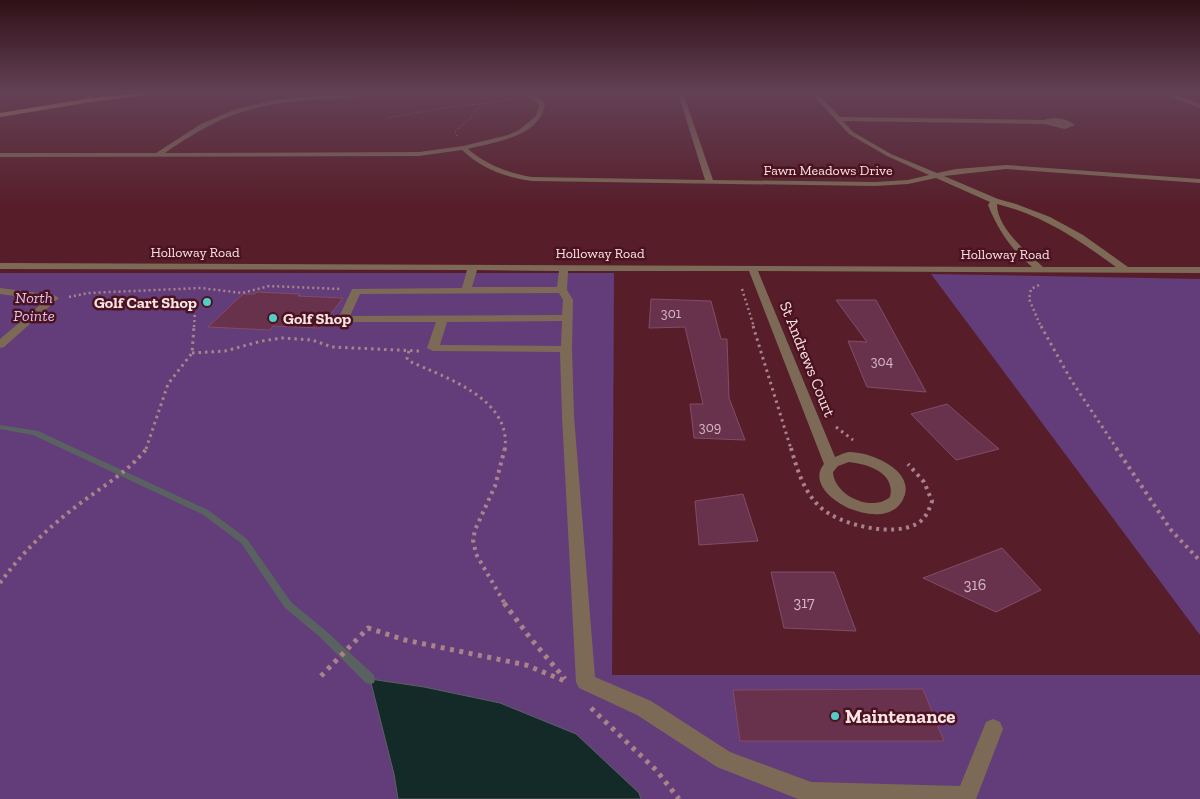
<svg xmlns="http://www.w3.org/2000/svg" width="1200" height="799" viewBox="0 0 1200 799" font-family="'Zilla Slab',serif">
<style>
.green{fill:#623d7a}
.water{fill:#132a28;stroke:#596261}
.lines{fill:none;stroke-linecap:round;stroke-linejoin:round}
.stream{fill:#596261;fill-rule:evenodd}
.building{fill:#68324d;stroke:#844b66}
.path-far4{stroke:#aa838a;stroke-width:1;stroke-dasharray:1 2;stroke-linecap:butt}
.path-far3{stroke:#aa838a;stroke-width:2.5;stroke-dasharray:2 3;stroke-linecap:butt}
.path-far2{stroke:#aa838a;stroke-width:3;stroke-dasharray:2.5 4;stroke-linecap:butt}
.path-far1{stroke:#aa838a;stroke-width:4;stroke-dasharray:3 4.5;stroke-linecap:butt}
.path{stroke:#aa838a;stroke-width:5;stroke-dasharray:4 5.5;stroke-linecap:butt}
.minor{fill:#7d6a56;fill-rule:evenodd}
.major{fill:#c49f74;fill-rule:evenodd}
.poi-dot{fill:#54cdc7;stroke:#4b1320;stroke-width:2}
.labels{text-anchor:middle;stroke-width:5;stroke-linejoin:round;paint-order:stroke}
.far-street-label{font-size:14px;fill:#fbe4e6;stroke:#4b1320}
.number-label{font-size:14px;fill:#d6b8c0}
.park-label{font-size:16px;font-style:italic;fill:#dec4f2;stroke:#4b1320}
.poi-label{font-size:16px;font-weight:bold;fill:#fbe4e6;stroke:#4b1320;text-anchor:end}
.street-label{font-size:16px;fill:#fbe4e6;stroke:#4b1320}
.near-number-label{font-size:16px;fill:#d6b8c0}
.near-poi-label{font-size:19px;font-weight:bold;fill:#fbe4e6;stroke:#4b1320;text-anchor:start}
</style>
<rect width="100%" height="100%" fill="#571e2a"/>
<g class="green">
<path d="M0,273H614L612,675H1200V799H0Z"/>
<path d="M931,274L1200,279V635Z"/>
</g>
<path class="water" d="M370,679L424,687L500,703L576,734L639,793L641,799H398L394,774Z"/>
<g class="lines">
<path class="stream" d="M0,425L38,431L208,510L247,539L291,602L326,631L374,675L375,679L374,683L370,684L366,683L320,637L285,608L241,543L202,514L33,435L0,429Z"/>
</g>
<g class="building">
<path d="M257,292L300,294L298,296L343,298L320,328L273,326L270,330L208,327L243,294H255Z"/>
<path d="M651,299L711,301L721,339H727L729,398L745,440L694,438L690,404H703L685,327L649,328Z"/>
<path d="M836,300H876L926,392L867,387L848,341L867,342Z"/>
<path d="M947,404L999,449L956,460L911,414Z"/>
<path d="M743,494L758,541L699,545L695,501Z"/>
<path d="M1002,548L1041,590L996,612L923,578Z"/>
<path d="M771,572H834L856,631L784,628Z"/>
<path d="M923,689L944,741H740L733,690Z"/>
</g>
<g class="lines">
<g class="path-far4">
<path d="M387,118L450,107L515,100"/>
<path d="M457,136L455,131L469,120L476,110L491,101L492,98L487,93"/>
</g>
<g class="path-far3">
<path d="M1039,285L1031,289L1029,299L1041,327"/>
<path d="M742,289L754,327"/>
<path d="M69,297L88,293L201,288L242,293L269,286L341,289"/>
<path d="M194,327L195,312"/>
</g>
<g class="path-far2">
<path d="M753,326L791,449"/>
<path d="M1041,326L1071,380L1117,449"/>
<path d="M409,351L407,358L409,361C446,378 511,398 505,449"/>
<path d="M192,353L225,351L262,341L282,338L312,340L332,347L419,351"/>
<path d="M836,427L853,440"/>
<path d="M146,449L168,384L192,353L194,326"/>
</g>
<g class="path-far1">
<path d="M505,448L495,486L475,530L473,540L476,554L505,604"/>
<path d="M791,448C797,469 803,490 819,506C838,525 894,538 918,523C926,518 929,510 932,501L924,482L908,464"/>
<path d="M1116,448L1171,530L1200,561"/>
<path d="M0,583C23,551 51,525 82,502C105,485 130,470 147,448"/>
</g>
<g class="path">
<path d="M504,603L531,639L565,679"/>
<path d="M321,676L368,628L405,640L526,665L565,681"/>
<path d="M591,708L656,770L679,799"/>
</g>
<g class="minor">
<path d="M86,93H90L93,101H89Z"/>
<path d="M357,93H375C363,99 322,98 307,100C245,106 216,118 165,153L419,152L463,146L508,135L519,130L536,116L539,104L523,93H529L545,103C541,137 495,142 468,149C487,165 508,173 532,177L705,180L678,93H683L713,180L875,182L908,180L929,175L887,156L849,134L811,93H817L840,117L1044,120C1055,116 1066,118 1075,125L1065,129L1045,124L843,121L853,132L891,154L937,173L956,169L1006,165L1200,179V183L1006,169L944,176L998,199L1016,204L1050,217L1083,235L1128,267H1200V273L758,271L835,457C840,455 845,452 850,452C870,452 915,470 904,497C888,539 798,495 824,464L749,271H568L567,290L573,300L572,349L574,416L595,677L651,701L730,752L811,782L960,786L986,722L993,719L1000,722L1003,729L976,799H798L717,767L637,715L579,688L576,682L562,416L560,352L433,351L427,348L436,322H343L338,319L352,289L462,288L467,270L0,269V263L1032,267C1011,249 998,230 988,205L990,202L936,178L908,184L875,186L532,181C505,177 482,169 462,150L419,156L0,157V153H156L201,124L236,109L275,100ZM1051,122L1067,125H1065ZM997,204C1042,215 1079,240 1116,267H1043C1026,251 997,228 997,204ZM477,270L559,271L557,287H472ZM559,293L563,300L562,315L350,316L360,294ZM562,321L561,346L440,345L447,322ZM849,462C868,464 896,473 890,497C871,513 834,495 833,472L838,466Z"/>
<path d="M1162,93H1169L1200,104V108Z"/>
<path d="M0,288L54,295L59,298L4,347L0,348V339L46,300L0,294Z"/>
</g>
<path class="major" d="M146,93H161L91,102L0,117V113L91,98Z"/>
</g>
<linearGradient id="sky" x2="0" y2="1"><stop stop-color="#301017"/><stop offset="0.45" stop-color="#634155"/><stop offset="1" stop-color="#634155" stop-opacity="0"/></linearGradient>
<rect width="1200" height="205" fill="url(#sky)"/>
<g class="poi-dot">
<circle cx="207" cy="302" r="5"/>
<circle cx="273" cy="318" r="5"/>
<circle cx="835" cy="716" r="5"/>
</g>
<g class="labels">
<g class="far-street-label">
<text x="828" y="175">Fawn Meadows Drive</text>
<text x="195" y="257">Holloway Road</text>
<text x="600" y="258">Holloway Road</text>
<text x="1005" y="259">Holloway Road</text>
</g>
<g class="number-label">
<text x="671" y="318">301</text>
<text x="882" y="366">304</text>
<text x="710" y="432">309</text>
</g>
<g class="park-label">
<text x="34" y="303">North<tspan x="34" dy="18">Pointe</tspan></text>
</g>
<g class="poi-label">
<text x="197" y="308">Golf Cart Shop</text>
<text x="283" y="324" text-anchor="start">Golf Shop</text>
</g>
<g class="street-label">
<text transform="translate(808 359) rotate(68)" y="6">St Andrews Court</text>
</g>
<g class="near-number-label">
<text x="975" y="590">316</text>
<text x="804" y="608">317</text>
</g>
<g class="near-poi-label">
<text x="845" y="723">Maintenance</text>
</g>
</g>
</svg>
